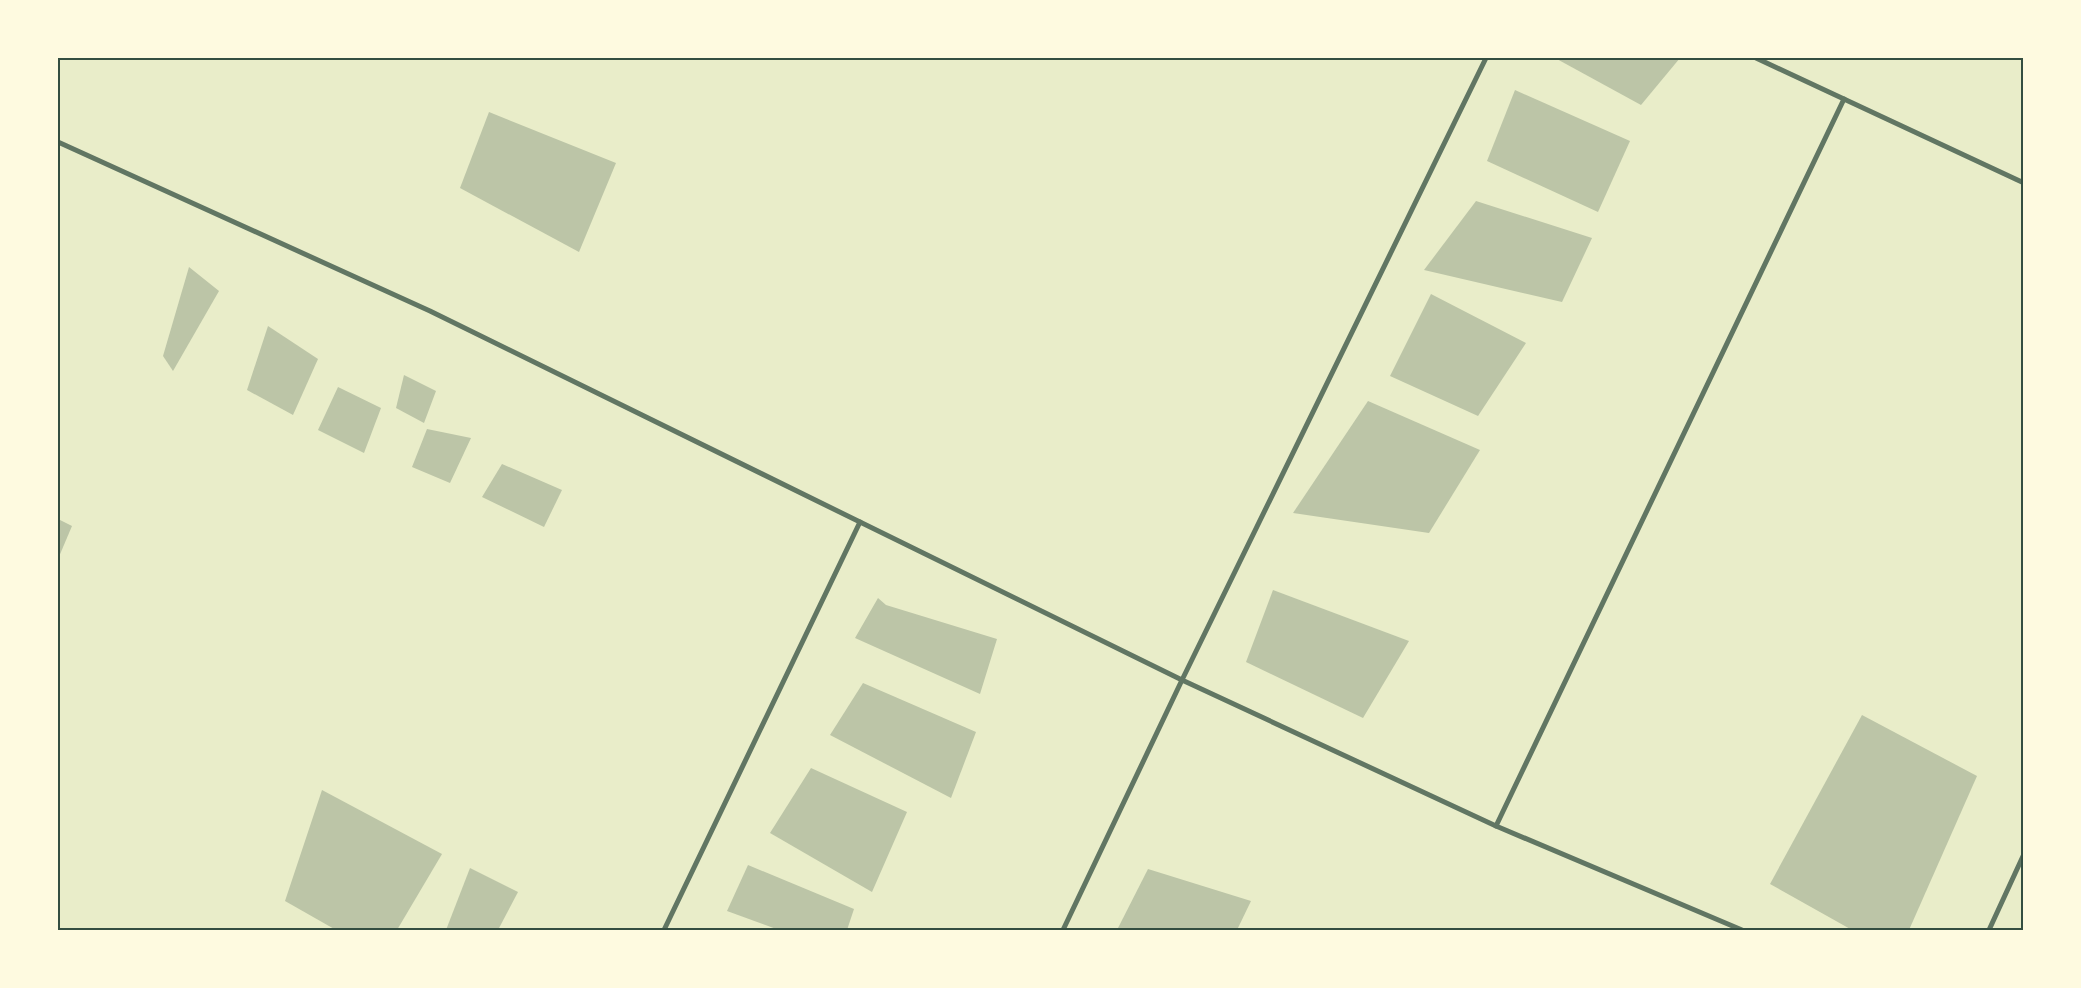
<svg xmlns="http://www.w3.org/2000/svg" width="2081" height="988" viewBox="0 0 2081 988" font-family="Karla,sans-serif">
<style>
.building{fill:#bcc5a7}
.lines{fill:none;stroke-linecap:round;stroke-linejoin:round}
.minor{stroke:#617663;stroke-width:5}
.neatline{fill:none;stroke:#344e41;stroke-width:2}
</style>
<rect width="100%" height="100%" fill="#e9edc9"/>
<g class="building">
<path d="M1555,58H1680L1641,105Z"/>
<path d="M1515,90L1630,141L1598,212L1487,161Z"/>
<path d="M489,112L616,163L579,252L460,188Z"/>
<path d="M1476,201L1592,238L1562,302L1424,270Z"/>
<path d="M189,267L219,291L173,371L163,356Z"/>
<path d="M1431,294L1526,343L1478,416L1390,376Z"/>
<path d="M268,326L318,359L293,415L247,390Z"/>
<path d="M404,375L436,391L424,423L396,408Z"/>
<path d="M338,387L381,408L364,453L318,430Z"/>
<path d="M1368,401L1480,450L1429,533L1293,513Z"/>
<path d="M427,429L471,438L450,483L412,467Z"/>
<path d="M502,464L562,490L544,527L482,497Z"/>
<path d="M58,519L72,526L58,559Z"/>
<path d="M1273,590L1409,641L1363,718L1246,662Z"/>
<path d="M878,598L886,605L997,639L980,694L855,638Z"/>
<path d="M863,683L976,732L951,798L830,735Z"/>
<path d="M1862,715L1977,776L1909,930H1852L1770,884Z"/>
<path d="M811,768L907,812L872,892L770,833Z"/>
<path d="M322,790L442,854L397,930H336L285,901Z"/>
<path d="M748,865L854,909L847,930H779L727,911Z"/>
<path d="M470,868L518,892L498,930H446Z"/>
<path d="M1148,869L1251,901L1237,930H1117Z"/>
</g>
<g class="lines">
<g class="minor">
<path d="M1486,58L1182,680L1496,826L1742,930"/>
<path d="M1756,58L2024,183"/>
<path d="M58,142L430,311L1182,680L1063,930"/>
<path d="M1496,826L1844,99"/>
<path d="M664,930L860,522"/>
<path d="M1989,930L2024,854"/>
</g>
</g>
<rect width="2081" height="988" fill="none" stroke="#fefae0" stroke-width="118"/>
<rect x="59" y="59" width="1963" height="870" class="neatline"/>
</svg>
